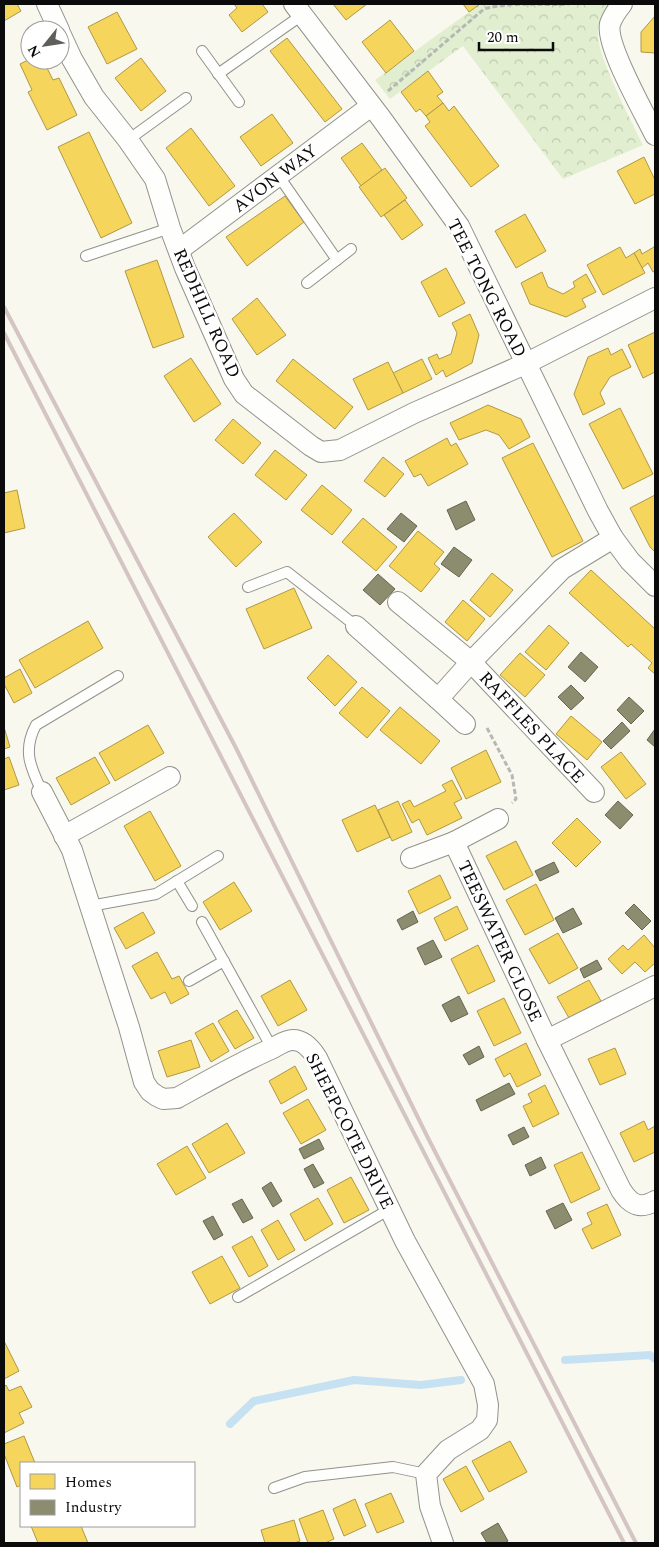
<svg xmlns="http://www.w3.org/2000/svg" width="659" height="1547" viewBox="0 0 659 1547" font-family="Spectral,serif">
<style>
.park{fill:url(#park-crowns)}
.homes{fill:#f6d55c;stroke:#b09844}
.industry{fill:#8c8c6e;stroke:#656550}
.lines{fill:none;stroke-linecap:round;stroke-linejoin:round}
.stream{stroke:#c6e2f2;stroke-width:8}
.service-casing{stroke:#92928d;stroke-width:12}
.minor-casing{stroke:#92928d;stroke-width:22}
.path{stroke:#b7b7b5;stroke-width:3;stroke-dasharray:5 2.5;stroke-linecap:butt}
.service{stroke:#fefefc;stroke-width:10}
.minor{stroke:#fefefc;stroke-width:20}
.rail{stroke:#d5c4c4;stroke-width:4}
.labels{text-anchor:middle;stroke-width:5;stroke-linejoin:round;paint-order:stroke}
.street-label{font-size:18px;fill:#0b0b0b;stroke:#fff}
</style>
<defs>
<pattern id="park-crowns" width="20" height="18" patternUnits="userSpaceOnUse" patternTransform="scale(1.25)"><rect width="20" height="18" fill="#e1eecf"/><path d="M2 6a3 3 0 1 1 6 0M12 15a3 3 0 1 1 6 0" fill="none" stroke="#c0cbb0"/></pattern>
</defs>
<rect width="100%" height="100%" fill="#f9f8ee"/>
<path class="park" d="M480,4H609C604,9 598,24 598,33C596,55 632,122 643,145L563,179L463,46L390,99L375,80Z"/>
<g class="homes">
<path d="M4,4H17L21,11L4,21Z"/>
<path d="M234,4H262L268,12L242,32L229,15L237,8Z"/>
<path d="M333,4H367L346,20Z"/>
<path d="M463,4H480L469,12Z"/>
<path d="M117,12L137,49L107,64L88,27Z"/>
<path d="M655,16V53L641,52V32Z"/>
<path d="M390,20L414,51L386,73L362,42Z"/>
<path d="M287,38L342,109L325,122L270,51Z"/>
<path d="M141,58L166,91L141,111L115,78Z"/>
<path d="M30,59L43,60L53,80L59,78L77,115L47,130L28,92L32,90L20,64Z"/>
<path d="M428,71L443,92L437,96L443,103L426,116L420,109L416,112L401,92Z"/>
<path d="M443,103L449,111L454,106L499,166L471,187L425,126L430,122L426,116Z"/>
<path d="M272,114L293,143L261,166L240,137Z"/>
<path d="M191,128L235,186L209,206L166,148Z"/>
<path d="M89,132L132,223L101,238L58,147Z"/>
<path d="M362,143L382,170L361,186L341,158Z"/>
<path d="M644,157L655,180V194L635,204L617,171Z"/>
<path d="M385,168L407,198L381,217L359,187Z"/>
<path d="M285,196L304,222L247,266L226,237Z"/>
<path d="M405,200L423,225L402,240L384,215Z"/>
<path d="M525,214L546,251L516,268L495,231Z"/>
<path d="M655,244V271L653,272L648,263L642,268L634,253L640,249L642,254L654,247Z"/>
<path d="M620,247L626,258L634,253L645,273L603,295L587,265Z"/>
<path d="M157,260L184,337L153,348L125,271Z"/>
<path d="M446,268L465,303L439,317L421,282Z"/>
<path d="M542,272L548,287L563,294L575,287L573,282L586,274L596,292L582,299L586,307L566,317L530,304L521,283Z"/>
<path d="M257,298L286,335L257,355L232,319Z"/>
<path d="M470,314L479,335L472,363L446,377L443,370L436,375L428,358L437,354L439,359L451,354L457,333L452,323Z"/>
<path d="M655,332V372L643,378L628,345Z"/>
<path d="M608,348L611,355L622,349L631,367L610,377L600,393L605,404L583,415L574,394L588,357Z"/>
<path d="M191,358L221,404L194,422L164,376Z"/>
<path d="M293,359L353,407L335,429L276,381Z"/>
<path d="M422,359L432,379L403,393L393,373Z"/>
<path d="M388,362L403,393L368,410L353,379Z"/>
<path d="M488,405L521,419L530,437L509,449L499,435L486,430L459,440L450,423Z"/>
<path d="M620,408L653,474L623,489L589,424Z"/>
<path d="M233,419L261,443L243,464L215,440Z"/>
<path d="M447,438L451,446L456,443L468,464L428,486L421,474L414,477L405,461Z"/>
<path d="M533,443L583,541L552,557L502,458Z"/>
<path d="M275,450L307,475L286,500L255,475Z"/>
<path d="M383,457L404,474L385,497L364,481Z"/>
<path d="M322,485L352,510L332,535L301,510Z"/>
<path d="M17,490L25,528L4,533V493Z"/>
<path d="M655,495V552L650,547L630,508Z"/>
<path d="M234,513L262,542L236,567L208,537Z"/>
<path d="M363,518L397,547L376,571L342,542Z"/>
<path d="M418,531L444,552L434,564L440,569L421,592L389,566Z"/>
<path d="M591,570L655,629V674L648,668L652,663L631,644L628,647L569,593Z"/>
<path d="M492,573L513,590L490,617L470,600Z"/>
<path d="M294,588L312,628L264,649L246,609Z"/>
<path d="M463,600L485,619L467,641L445,622Z"/>
<path d="M88,621L103,648L35,688L19,660Z"/>
<path d="M549,625L569,643L546,670L525,652Z"/>
<path d="M520,653L545,675L525,697L500,675Z"/>
<path d="M328,655L357,682L335,706L307,678Z"/>
<path d="M20,669L32,693L14,703L4,684V678Z"/>
<path d="M362,687L390,711L367,738L339,713Z"/>
<path d="M400,707L440,741L421,764L380,730Z"/>
<path d="M571,716L602,742L587,760L556,734Z"/>
<path d="M148,725L164,753L115,781L99,753Z"/>
<path d="M4,727L10,747L4,749Z"/>
<path d="M486,750L501,782L466,799L451,768Z"/>
<path d="M621,752L646,784L626,799L601,767Z"/>
<path d="M9,757L19,785L4,790V759Z"/>
<path d="M95,757L110,783L71,805L56,778Z"/>
<path d="M452,780L462,799L454,803L462,818L427,835L419,819L412,823L402,804L410,800L414,807L446,791L442,785Z"/>
<path d="M398,801L412,832L392,841L378,810Z"/>
<path d="M375,805L390,837L357,852L342,820Z"/>
<path d="M150,811L181,866L155,881L124,826Z"/>
<path d="M577,818L601,842L576,867L552,843Z"/>
<path d="M516,841L533,875L504,890L486,856Z"/>
<path d="M440,875L451,898L419,914L408,891Z"/>
<path d="M234,882L252,911L220,930L203,902Z"/>
<path d="M536,884L554,920L525,935L506,900Z"/>
<path d="M457,906L468,929L445,941L434,918Z"/>
<path d="M143,912L155,933L126,949L114,928Z"/>
<path d="M558,933L578,968L549,984L529,949Z"/>
<path d="M644,935L655,948V963L645,972L635,962L622,974L608,959L623,945L628,950Z"/>
<path d="M478,945L495,981L468,994L451,959Z"/>
<path d="M157,952L172,979L179,976L189,994L171,1004L165,992L151,999L132,966Z"/>
<path d="M290,980L307,1010L278,1026L261,996Z"/>
<path d="M589,980L601,1001L569,1018L557,997Z"/>
<path d="M504,998L521,1033L494,1046L477,1011Z"/>
<path d="M237,1010L254,1038L235,1049L218,1021Z"/>
<path d="M213,1023L229,1051L211,1062L195,1033Z"/>
<path d="M191,1040L200,1067L167,1077L158,1051Z"/>
<path d="M526,1043L541,1075L517,1087L510,1073L504,1077L495,1059Z"/>
<path d="M615,1048L626,1074L600,1085L588,1059Z"/>
<path d="M295,1066L307,1089L281,1104L269,1081Z"/>
<path d="M545,1085L559,1114L533,1127L523,1106L532,1102L528,1094Z"/>
<path d="M308,1099L326,1130L301,1144L283,1113Z"/>
<path d="M644,1121L648,1130L655,1126V1152L634,1162L620,1133Z"/>
<path d="M227,1123L245,1153L209,1173L192,1144Z"/>
<path d="M187,1146L206,1178L176,1195L157,1164Z"/>
<path d="M582,1152L600,1189L571,1203L554,1165Z"/>
<path d="M351,1177L369,1210L344,1223L327,1190Z"/>
<path d="M318,1198L333,1224L305,1241L290,1214Z"/>
<path d="M607,1204L621,1235L592,1249L582,1229L592,1224L587,1213Z"/>
<path d="M278,1220L295,1250L278,1260L261,1230Z"/>
<path d="M252,1236L268,1266L249,1277L232,1247Z"/>
<path d="M222,1256L240,1288L210,1304L192,1272Z"/>
<path d="M4,1341L19,1371L4,1379Z"/>
<path d="M6,1385L9,1391L21,1386L32,1407L19,1413L24,1423L4,1433V1387Z"/>
<path d="M24,1436L35,1463H21V1485L17,1487L4,1454V1444Z"/>
<path d="M510,1441L527,1472L489,1492L472,1461Z"/>
<path d="M466,1466L484,1499L461,1512L443,1479Z"/>
<path d="M391,1493L404,1522L377,1533L365,1504Z"/>
<path d="M355,1499L366,1526L344,1536L333,1509Z"/>
<path d="M323,1510L334,1539L325,1543H308L299,1519Z"/>
<path d="M294,1520L300,1541L294,1543H265L261,1530Z"/>
<path d="M31,1526H81L88,1543H38Z"/>
</g>
<g class="industry">
<path d="M466,501L475,520L456,530L447,510Z"/>
<path d="M401,513L417,526L404,542L387,529Z"/>
<path d="M454,547L472,560L459,577L441,564Z"/>
<path d="M378,574L395,589L380,605L363,590Z"/>
<path d="M581,652L598,667L585,682L568,667Z"/>
<path d="M571,685L584,698L571,710L558,697Z"/>
<path d="M629,697L644,711L631,724L617,710Z"/>
<path d="M622,722L630,731L611,749L603,741Z"/>
<path d="M655,729V747L647,740Z"/>
<path d="M618,801L633,815L620,829L605,815Z"/>
<path d="M554,862L559,872L540,881L535,871Z"/>
<path d="M634,904L651,921L642,930L625,913Z"/>
<path d="M573,908L582,924L563,933L555,918Z"/>
<path d="M413,911L418,922L402,930L397,920Z"/>
<path d="M433,940L442,957L425,965L417,948Z"/>
<path d="M597,960L602,969L584,978L580,969Z"/>
<path d="M459,996L468,1014L451,1022L442,1005Z"/>
<path d="M479,1046L484,1057L469,1065L463,1055Z"/>
<path d="M509,1083L515,1094L481,1111L476,1100Z"/>
<path d="M524,1127L529,1137L513,1145L508,1135Z"/>
<path d="M319,1139L324,1149L304,1159L299,1149Z"/>
<path d="M541,1157L546,1168L530,1176L525,1165Z"/>
<path d="M313,1164L324,1183L314,1188L304,1169Z"/>
<path d="M271,1182L282,1201L273,1207L262,1188Z"/>
<path d="M242,1199L253,1218L243,1223L232,1204Z"/>
<path d="M563,1203L572,1220L555,1229L546,1211Z"/>
<path d="M213,1216L223,1235L214,1240L203,1221Z"/>
<path d="M498,1523L508,1541L505,1543H487L481,1533Z"/>
</g>
<g class="lines">
<g class="stream">
<path d="M565,1360L650,1355L655,1359"/>
<path d="M230,1424L254,1401L354,1380L421,1385L461,1380"/>
</g>
<defs>
<g id="service">
<path d="M202,51L239,102"/>
<path d="M218,74L302,15"/>
<path d="M128,140L186,98"/>
<path d="M278,175L337,260"/>
<path d="M86,256L170,228"/>
<path d="M307,283L351,249"/>
<path d="M248,587L287,572L356,626"/>
<path d="M42,792C31,768 22,751 36,725L118,676"/>
<path d="M177,881L192,906"/>
<path d="M90,906L156,894L218,856"/>
<path d="M202,922L272,1048"/>
<path d="M189,981L224,961"/>
<path d="M238,1297L390,1209"/>
<path d="M274,1488L305,1477L393,1467L426,1474"/>
</g>
<g id="minor">
<path d="M47,4L59,30"/>
<path d="M294,4L381,118L459,226L598,511L613,538L630,561L655,586"/>
<path d="M622,4C618,9 612,18 610,24C605,45 645,114 655,135"/>
<path d="M60,33L72,59L94,97L128,140L155,179L170,228L185,268L234,379L244,394L311,446L321,452L340,450L414,413L525,364L655,298"/>
<path d="M179,250L371,106"/>
<path d="M398,602L471,662L594,792"/>
<path d="M356,626L438,699L471,662L562,569L613,538"/>
<path d="M438,699L465,724"/>
<path d="M42,792L72,850L129,1027L144,1082L150,1091L157,1096L163,1099L177,1098C208,1081 239,1063 271,1049C277,1046 285,1040 293,1040C304,1040 312,1050 317,1058L405,1241L484,1384L488,1405L487,1420L480,1430L448,1450L426,1474L430,1506L443,1543"/>
<path d="M64,836L170,777"/>
<path d="M454,842L547,1040L621,1190C630,1204 639,1210 655,1201"/>
<path d="M411,858L454,842L498,819"/>
<path d="M547,1040L655,986"/>
</g>
</defs>
<use href="#service" class="service-casing"/>
<use href="#minor" class="minor-casing"/>
<g class="path">
<path d="M388,91L484,9C512,1 540,6 569,4"/>
<path d="M487,728L512,775L516,799L512,803"/>
</g>
<use href="#service" class="service"/>
<use href="#minor" class="minor"/>
<g class="rail">
<path d="M4,307L236,748L428,1138L636,1543"/>
<path d="M4,333L624,1543"/>
</g>
</g>
<g class="labels">
<g class="street-label">
<text transform="translate(275 178) rotate(-37)" y="6">AVON WAY</text>
<text transform="translate(487 288) rotate(63)" y="6">TEE TONG ROAD</text>
<text transform="translate(207 313) rotate(66)" y="6">REDHILL ROAD</text>
<text transform="translate(532 727) rotate(47)" y="6">RAFFLES PLACE</text>
<text transform="translate(500 941) rotate(65)" y="6">TEESWATER CLOSE</text>
<text transform="translate(350 1131) rotate(63)" y="6">SHEEPCOTE DRIVE</text>
</g>
</g>
<rect width="659" height="1547" fill="none" stroke="#0b0b0b" stroke-width="10"/>
<rect x="20" y="1462" width="175" height="65" fill="#ffffff" stroke="#9d9d9d"/>
<rect x="30" y="1474" width="25" height="15" fill="#f6d55c" stroke="#9d9d9d"/>
<text x="65" y="1487" font-size="15" fill="#0b0b0b">Homes</text>
<rect x="30" y="1500" width="25" height="15" fill="#8c8c6e" stroke="#9d9d9d"/>
<text x="65" y="1512" font-size="15" fill="#0b0b0b">Industry</text>
<g transform="translate(45 45) rotate(240)"><circle r="24" fill="#ffffff" stroke="#9d9d9d"/>
<path d="M0-4L9 19L0 12L-9 19Z" fill="#5e5e5a"/>
<text y="-8" font-size="14" font-weight="bold" text-anchor="middle" fill="#0b0b0b">N</text>
</g>
<path d="M479 42v8h74v-8" fill="none" stroke="#0b0b0b" stroke-width="2.5"/>
<text x="487" y="42" font-size="15" fill="#0b0b0b" stroke="#ffffff" stroke-width="4" paint-order="stroke">20 m</text>
</svg>
